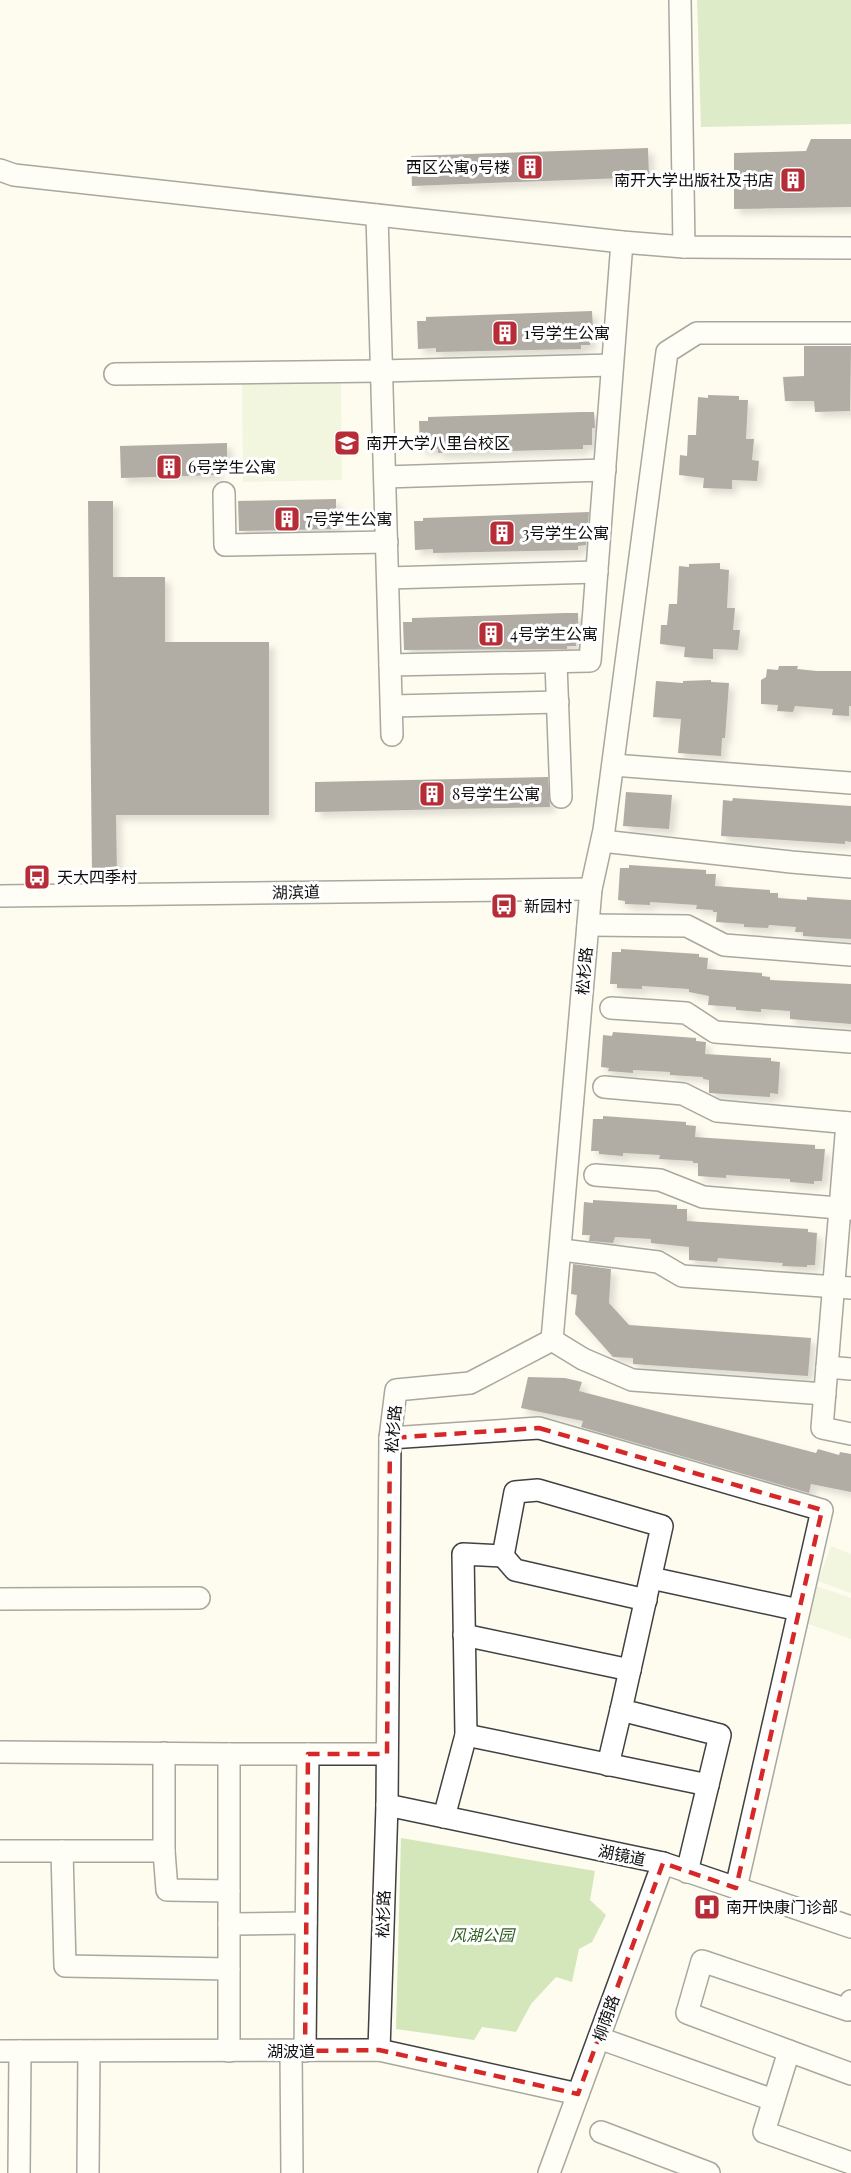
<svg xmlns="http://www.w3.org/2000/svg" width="851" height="2173" viewBox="0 0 851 2173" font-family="'Playfair Display','Noto Sans SC',serif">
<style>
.green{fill:#d3e7ba}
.forest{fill:#b7d79b}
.pitch{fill:#e4efcc}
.building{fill:#564f4b;filter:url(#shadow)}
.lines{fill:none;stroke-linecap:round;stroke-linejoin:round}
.minor-casing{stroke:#414141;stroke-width:24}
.minor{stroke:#fff;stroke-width:21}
.marked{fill:none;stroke:#d62828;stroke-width:4.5;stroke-dasharray:12 8;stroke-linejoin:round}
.labels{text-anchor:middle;stroke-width:6;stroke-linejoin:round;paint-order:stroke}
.poi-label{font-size:16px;fill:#0e0e0e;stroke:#fff;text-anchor:start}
.street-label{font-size:16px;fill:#0e0e0e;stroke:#fff}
.park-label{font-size:16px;font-style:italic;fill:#306221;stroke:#fff}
</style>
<defs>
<filter id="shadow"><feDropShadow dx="5.5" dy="5.5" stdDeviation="3" flood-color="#0004"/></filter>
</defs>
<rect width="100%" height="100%" fill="#fefbef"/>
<path class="green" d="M401,1838L595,1871L590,1900L606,1915L592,1942L579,1949L572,1982L556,1977L531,2004L516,2032L482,2027L474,2040L396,2029Z"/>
<path class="forest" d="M697,0H851V124L701,127Z"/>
<g class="pitch">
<path d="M242,383H341L342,480L243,482Z"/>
<path d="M831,1546L851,1554V1593L818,1581Z"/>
<path d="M816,1586L851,1598V1639L803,1622Z"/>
</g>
<g class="building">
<path d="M811,139H851V207L734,209V153L806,151Z"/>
<path d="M648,148L649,177L412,186L411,156Z"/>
<path d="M592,311L593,328H590V345H581V349L436,352V348L418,349L417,321H426V317Z"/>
<path d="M804,346H851L850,411L815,412L814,401H785L783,377L804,376Z"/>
<path d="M708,395L739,396V400H748L746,439H754L752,460L759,461L757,481L732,480V489L703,488L704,478L679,475L680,455L687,456L688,435H696L698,397L708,398Z"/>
<path d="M581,412H594L595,428H592V445H583V449L438,453V449H420L419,421H428V417Z"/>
<path d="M227,443V459H216L217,475L121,478L120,446Z"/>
<path d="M336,499V529L239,531L238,501Z"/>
<path d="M88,501H113V577H165V642H269V815H116L117,874H92Z"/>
<path d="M589,512L586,545L578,546V550L433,553V549L415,550L414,521H423V518Z"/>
<path d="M720,563V569L729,570L727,608H735L733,630H740L738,650L713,649V659L684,657L685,647L660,644L661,625H667L669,604H677L679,566L689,567V564Z"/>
<path d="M565,613H578V629H575L576,646H567V649L404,650L403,622H412V618Z"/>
<path d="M779,666H798L797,669L817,671H851V706H849V716L832,715L833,709L795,706L793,712L777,711L778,705L761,704V680L766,677L767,669L778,670Z"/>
<path d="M711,680V682L729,683L725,738H722L721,756L678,753L681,719L653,717L656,681L683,683V681Z"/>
<path d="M548,777L550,807L315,812V782Z"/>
<path d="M626,792L672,795L669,829L623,826Z"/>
<path d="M733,798L851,806V842L845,841V844L721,836L723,800L732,801Z"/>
<path d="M629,865L706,870V874H716L715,886L770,890V893H778V898L807,900V897L851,900V939L803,936V932H795L796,927L769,925L768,928L744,927V924L716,922L717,912H713V910L696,909L697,905L650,902V905L625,904V901L618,900L620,868H629Z"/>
<path d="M621,949L699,954V957L708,958L707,969L762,973V976L770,977V980L851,984V1024L790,1019V1011L761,1009V1012L736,1010V1007L708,1005L709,996L689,992V989L642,986V989L617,988V984H610L612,952H621Z"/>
<path d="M613,1032L696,1038V1041L706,1042L705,1054L771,1058V1061L780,1062L778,1094L770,1093V1097L709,1093V1080L703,1079V1077L670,1075V1072L633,1070V1073L608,1071L609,1068L601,1067L603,1035L612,1036Z"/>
<path d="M603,1116L686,1122V1125L696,1126L695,1137L815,1145V1149H825L822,1181H814V1184L790,1182V1179L757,1177L726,1175V1178L698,1176V1163H693V1161L659,1159L660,1155L623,1153V1156L599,1154V1151H591L593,1119H603Z"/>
<path d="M593,1200L677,1205V1209H687V1221L808,1229V1232L817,1233L815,1265H807V1267L782,1266L783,1263L718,1258L717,1262L689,1260V1247L651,1243V1239L615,1237L613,1243L589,1241L590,1235H582L584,1202L593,1203Z"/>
<path d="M573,1264L611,1269L609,1303L629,1325L811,1338L808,1376L633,1364V1358L613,1357L575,1314L577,1295L571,1294Z"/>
<path d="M528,1377L565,1378L582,1382L579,1391L816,1453L818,1449L839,1455L840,1452L851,1454V1492L811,1484L809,1493L581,1427L583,1421L521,1408Z"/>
</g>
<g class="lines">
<defs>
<g id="minor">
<path d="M680,0L684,247"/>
<path d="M0,170L14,175L622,242L684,247L851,248"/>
<path d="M377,215L392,735"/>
<path d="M115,374L381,371L612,365"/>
<path d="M385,477L605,470"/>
<path d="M224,493L225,545L387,542"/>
<path d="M388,578L597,572"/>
<path d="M556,663L561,797"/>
<path d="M390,665L590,661L622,242"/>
<path d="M392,706L558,702"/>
<path d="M613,765L851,783"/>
<path d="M602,841L791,862L851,867"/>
<path d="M0,896L591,889"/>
<path d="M588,925L687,926L724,945L851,955"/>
<path d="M611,1008L686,1013L715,1032L851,1042"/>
<path d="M604,1087L683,1094L717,1111L851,1123"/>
<path d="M847,1123L822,1428L851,1434"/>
<path d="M595,1175L660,1180L703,1197L851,1209"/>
<path d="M570,1251L658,1262L682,1276L851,1288"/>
<path d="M552,1340L583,1359L632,1380L825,1394"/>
<path d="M827,1367L851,1369"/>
<path d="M390,1438L539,1428L822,1510L736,1888"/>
<path d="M503,1556L515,1570L646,1600"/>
<path d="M651,1578L799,1610"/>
<path d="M0,1599L199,1598"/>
<path d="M464,1635L630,1670"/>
<path d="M466,1735L708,1785"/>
<path d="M0,1752L229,1754"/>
<path d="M164,1753V1851L167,1890L229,1891"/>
<path d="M608,1765L621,1710"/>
<path d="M387,1805L663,1863L851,1927"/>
<path d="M444,1817L466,1735L463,1554L503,1556L515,1492L538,1490L662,1526L621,1710L720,1735L687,1872"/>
<path d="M0,1851H164"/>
<path d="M62,1851L65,1966L229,1969"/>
<path d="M229,1924L306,1923"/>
<path d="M851,2001L848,2010L702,1961L687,2013L789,2051L764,2132L851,2163"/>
<path d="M599,2038L773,2100"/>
<path d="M379,2050L387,1805L390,1438L396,1390L470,1383L552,1340L591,889L604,830L667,352L697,333H851"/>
<path d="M0,2051L379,2050L578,2094"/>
<path d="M229,2051V1754H387"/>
<path d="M291,2051L292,2173"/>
<path d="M305,2051L308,1754"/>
<path d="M789,2051L851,2074"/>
<path d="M601,2132L709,2173"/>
<path d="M19,2173L20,2051"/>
<path d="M88,2173L89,2051"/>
<path d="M549,2173L663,1863"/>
</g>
</defs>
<use href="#minor" class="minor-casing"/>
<use href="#minor" class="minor"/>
</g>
<path d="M0 0H851V2173H0ZM539,1428L822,1510L736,1888L663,1863L578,2094L379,2050L305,2051L308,1754H387L390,1438Z" fill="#fefbef" fill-opacity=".55" fill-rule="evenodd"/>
<path class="marked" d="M539,1428L822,1510L736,1888L663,1863L578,2094L379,2050L305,2051L308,1754H387L390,1438Z"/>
<defs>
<symbol id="building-square" viewBox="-11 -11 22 22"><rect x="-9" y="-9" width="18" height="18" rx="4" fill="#b72d37" stroke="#fff"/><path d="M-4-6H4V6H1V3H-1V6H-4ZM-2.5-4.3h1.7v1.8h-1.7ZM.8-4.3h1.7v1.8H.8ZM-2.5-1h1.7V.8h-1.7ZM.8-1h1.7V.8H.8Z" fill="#fff"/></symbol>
<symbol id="university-square" viewBox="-11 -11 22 22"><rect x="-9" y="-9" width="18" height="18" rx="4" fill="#b72d37" stroke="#fff"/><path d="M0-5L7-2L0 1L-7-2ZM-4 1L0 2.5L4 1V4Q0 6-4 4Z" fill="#fff"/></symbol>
<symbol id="bus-square" viewBox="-11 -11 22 22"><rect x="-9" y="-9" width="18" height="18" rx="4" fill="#b72d37" stroke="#fff"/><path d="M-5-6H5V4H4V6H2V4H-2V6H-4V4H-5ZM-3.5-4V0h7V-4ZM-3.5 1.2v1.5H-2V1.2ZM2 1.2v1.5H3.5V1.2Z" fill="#fff"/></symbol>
<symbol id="hospital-square" viewBox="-11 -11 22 22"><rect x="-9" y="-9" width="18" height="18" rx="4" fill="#b72d37" stroke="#fff"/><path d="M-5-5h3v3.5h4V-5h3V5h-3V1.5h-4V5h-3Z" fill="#fff"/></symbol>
</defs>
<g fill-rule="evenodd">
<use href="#building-square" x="515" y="152" width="30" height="30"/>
<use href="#building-square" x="778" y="165" width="30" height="30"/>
<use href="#building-square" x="490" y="318" width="30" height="30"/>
<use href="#university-square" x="332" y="428" width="30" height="30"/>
<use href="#building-square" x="154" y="452" width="30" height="30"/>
<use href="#building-square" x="272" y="504" width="30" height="30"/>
<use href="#building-square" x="487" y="518" width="30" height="30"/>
<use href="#building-square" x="476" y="619" width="30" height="30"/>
<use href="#building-square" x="417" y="779" width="30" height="30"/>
<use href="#bus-square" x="22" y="862" width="30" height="30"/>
<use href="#bus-square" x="489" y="891" width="30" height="30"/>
<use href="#hospital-square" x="692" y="1892" width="30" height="30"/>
</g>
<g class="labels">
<g class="poi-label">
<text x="510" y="173" text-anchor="end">西区公寓9号楼</text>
<text x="774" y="186" text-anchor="end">南开大学出版社及书店</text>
<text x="524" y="339">1号学生公寓</text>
<text x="366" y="449">南开大学八里台校区</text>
<text x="188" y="473">6号学生公寓</text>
<text x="306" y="525">7号学生公寓</text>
<text x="522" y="539">3号学生公寓</text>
<text x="510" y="640">4号学生公寓</text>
<text x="452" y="800">8号学生公寓</text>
<text x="57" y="883">天大四季村</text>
<text x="524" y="912">新园村</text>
<text x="726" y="1913">南开快康门诊部</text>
</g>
<g class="street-label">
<text transform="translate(296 892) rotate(-1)" y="6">湖滨道</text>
<text transform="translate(584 971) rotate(-85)" y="6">松杉路</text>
<text transform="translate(393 1429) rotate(-85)" y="6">松杉路</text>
<text transform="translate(622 1855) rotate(12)" y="6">湖镜道</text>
<text transform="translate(383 1914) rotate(-88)" y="6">松杉路</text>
<text transform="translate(606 2018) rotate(-70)" y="6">柳荫路</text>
<text x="291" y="2057">湖波道</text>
</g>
<g class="park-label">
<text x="482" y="1941">风湖公园</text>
</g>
</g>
</svg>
